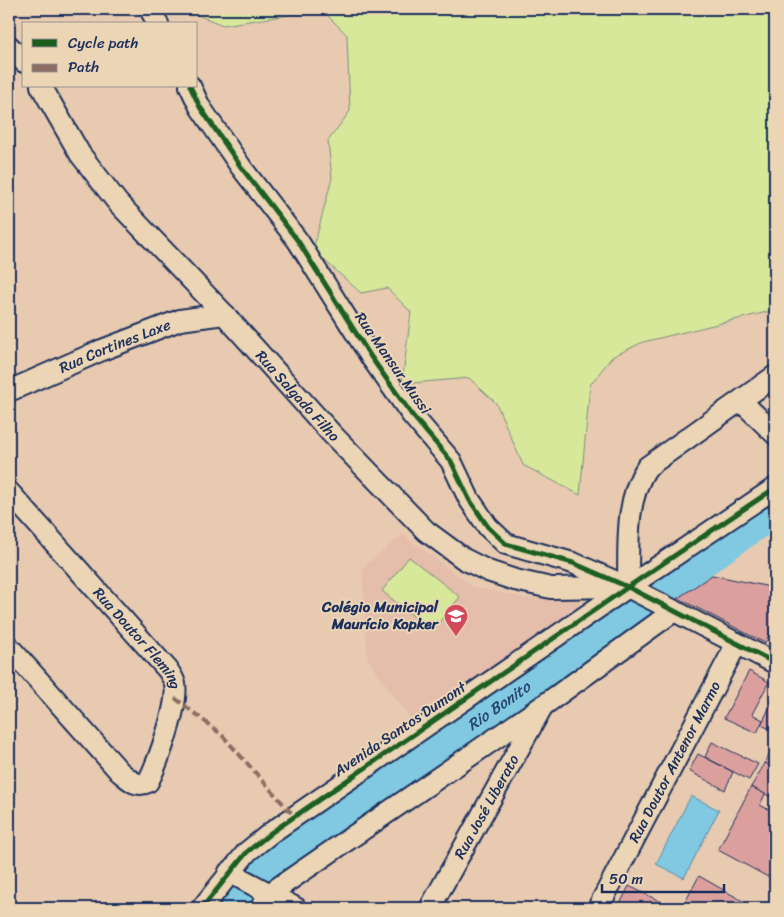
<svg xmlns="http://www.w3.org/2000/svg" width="784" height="917" viewBox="0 0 784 917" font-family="Sriracha,sans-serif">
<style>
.built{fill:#e4bdab}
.green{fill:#d7e89b;stroke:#798c7c}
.water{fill:#80c9e0;stroke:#588bac}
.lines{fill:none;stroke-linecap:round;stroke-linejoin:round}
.river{stroke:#80c9e0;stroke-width:30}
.building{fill:#dba09e;stroke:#1b2f5e}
.minor-casing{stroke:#1b2f5e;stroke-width:24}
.minor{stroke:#ebd5b4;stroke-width:20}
.quiet{stroke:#8d6e63;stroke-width:4;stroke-dasharray:8 4;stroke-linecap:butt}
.cycleway-casing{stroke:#ebd5b4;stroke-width:8}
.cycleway{stroke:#1b5e20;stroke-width:5}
.labels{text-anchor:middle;stroke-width:4;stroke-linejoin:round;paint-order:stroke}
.street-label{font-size:15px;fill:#1b2f5e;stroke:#ebd5b4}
.poi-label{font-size:15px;font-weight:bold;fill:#1b2f5e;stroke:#ebd5b4;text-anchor:end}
.water-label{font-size:16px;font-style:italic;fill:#2a4672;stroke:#ebd5b4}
</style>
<rect width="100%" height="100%" fill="#e8cab0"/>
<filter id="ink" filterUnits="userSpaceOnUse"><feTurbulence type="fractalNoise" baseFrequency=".02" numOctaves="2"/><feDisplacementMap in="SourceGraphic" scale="10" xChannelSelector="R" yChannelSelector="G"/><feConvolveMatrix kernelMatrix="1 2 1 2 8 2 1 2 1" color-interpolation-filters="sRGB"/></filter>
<g filter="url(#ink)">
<path class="built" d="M403,535L473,587L524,598L579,599V615L413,722L368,660L362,568Z"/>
<g class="green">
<path d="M182,9H775V310L643,342L612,357L590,385L580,495L523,465L496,403L469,378L402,384L411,312L387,288L361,293L313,250L332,178L328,141L350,111L347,35L322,10L223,25Z"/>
<path d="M409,557L460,597L432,631L382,591Z"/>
</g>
<path class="water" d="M691,796L719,810L684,878L656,864Z"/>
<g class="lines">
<path class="river" id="s1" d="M233,908L242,892L277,860L775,512"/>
</g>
<g class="building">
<path d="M712,575L775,588V622L765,643L678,598Z"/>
<path d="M749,671L769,682L752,714L763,720L757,733L724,718Z"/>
<path d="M775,696V731L761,725Z"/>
<path d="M712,742L758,764L749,780L705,757Z"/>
<path d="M775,742V768L765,763Z"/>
<path d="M698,754L733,772L725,790L689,771Z"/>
<path d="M765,763L775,768V799L751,787Z"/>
<path d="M751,787L765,794L760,805L775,813V863L768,877L718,850Z"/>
<path d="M699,876L748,904L746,908H682Z"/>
<path d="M629,886L674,908H618Z"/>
</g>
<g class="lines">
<defs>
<g id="minor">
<path d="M150,9L158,24"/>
<path d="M9,46L24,62"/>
<path id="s2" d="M41,86L80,154L118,203L224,314L331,433L426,531L464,559L488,571L515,580L551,588L621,587"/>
<path d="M190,86L200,107L241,167L298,241L371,357L412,415L451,461L469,499L488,527L506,544L573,563L628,587L775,663"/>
<path id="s3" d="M9,391L102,350L180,320L224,314"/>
<path d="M741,401L775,434"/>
<path id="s4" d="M9,492L168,670C170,674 174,679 175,684C179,705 158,762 148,782C136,788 129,779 120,772L9,647"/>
<path d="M628,587C629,548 624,501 647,467L775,376"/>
<path d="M229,872L296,908"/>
<path d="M202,908L247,852L272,832L628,587L775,488"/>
<path d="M261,908L269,894L544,705L674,611"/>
<path id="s5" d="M430,908L541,709"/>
<path id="s6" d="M598,908L737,643"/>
</g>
</defs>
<use href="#minor" class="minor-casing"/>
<use href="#minor" class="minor"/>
<path class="quiet" d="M175,698L222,735L294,816"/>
<defs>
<g id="cycleway">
<path d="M190,86L200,107L241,167L298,241L371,357L412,415L451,461L469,499L488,527L506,544L573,563L628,587L775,663"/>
<path d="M202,908L247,852L272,832L628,587L775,488"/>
</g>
</defs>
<use href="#cycleway" class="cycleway-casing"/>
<use href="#cycleway" class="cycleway"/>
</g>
</g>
<defs>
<symbol id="school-pin" viewBox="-11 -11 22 30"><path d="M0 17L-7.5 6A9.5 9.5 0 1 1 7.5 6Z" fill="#d1495b" stroke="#ebd5b4"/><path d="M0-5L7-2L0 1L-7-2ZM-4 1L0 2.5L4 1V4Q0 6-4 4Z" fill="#fff"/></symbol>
</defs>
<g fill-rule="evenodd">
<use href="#school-pin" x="442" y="602" width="28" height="38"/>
</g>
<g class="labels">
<g class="street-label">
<text dy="5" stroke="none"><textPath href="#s3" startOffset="115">Rua Cortines Laxe</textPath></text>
<text transform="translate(393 363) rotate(55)" y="5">Rua Mansur Mussi</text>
<text dy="5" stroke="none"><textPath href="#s2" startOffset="404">Rua Salgado Filho</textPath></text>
<text dy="5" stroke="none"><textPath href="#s4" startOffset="195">Rua Doutor Fleming</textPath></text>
<text transform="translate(400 729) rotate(-34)" y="5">Avenida Santos Dumont</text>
<text dy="5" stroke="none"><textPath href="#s6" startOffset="165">Rua Doutor Antenor Marmo</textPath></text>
<text dy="5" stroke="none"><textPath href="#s5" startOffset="116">Rua José Liberato</textPath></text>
</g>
<g class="poi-label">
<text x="438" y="612">Colégio Municipal<tspan x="438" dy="17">Maurício Kopker</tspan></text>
</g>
<g class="water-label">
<text dy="6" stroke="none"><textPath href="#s1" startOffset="336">Rio Bonito</textPath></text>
</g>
</g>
<rect width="784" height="917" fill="none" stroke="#ebd5b4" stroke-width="30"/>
<rect x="15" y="15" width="754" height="887" fill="none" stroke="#1b2f5e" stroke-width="2" filter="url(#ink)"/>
<rect x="22" y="22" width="175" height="65" fill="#ebd5b4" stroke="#989392"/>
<rect x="32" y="39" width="25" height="8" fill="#1b5e20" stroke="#989392"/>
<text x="68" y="48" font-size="15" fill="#1b2f5e">Cycle path</text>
<rect x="32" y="64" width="25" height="8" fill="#8d6e63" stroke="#989392"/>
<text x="68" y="72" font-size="15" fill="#1b2f5e">Path</text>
<path d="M602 884v8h122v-8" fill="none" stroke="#1b2f5e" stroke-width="2.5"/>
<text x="609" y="884" font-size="15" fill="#1b2f5e" stroke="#ebd5b4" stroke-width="4" paint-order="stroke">50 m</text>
</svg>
